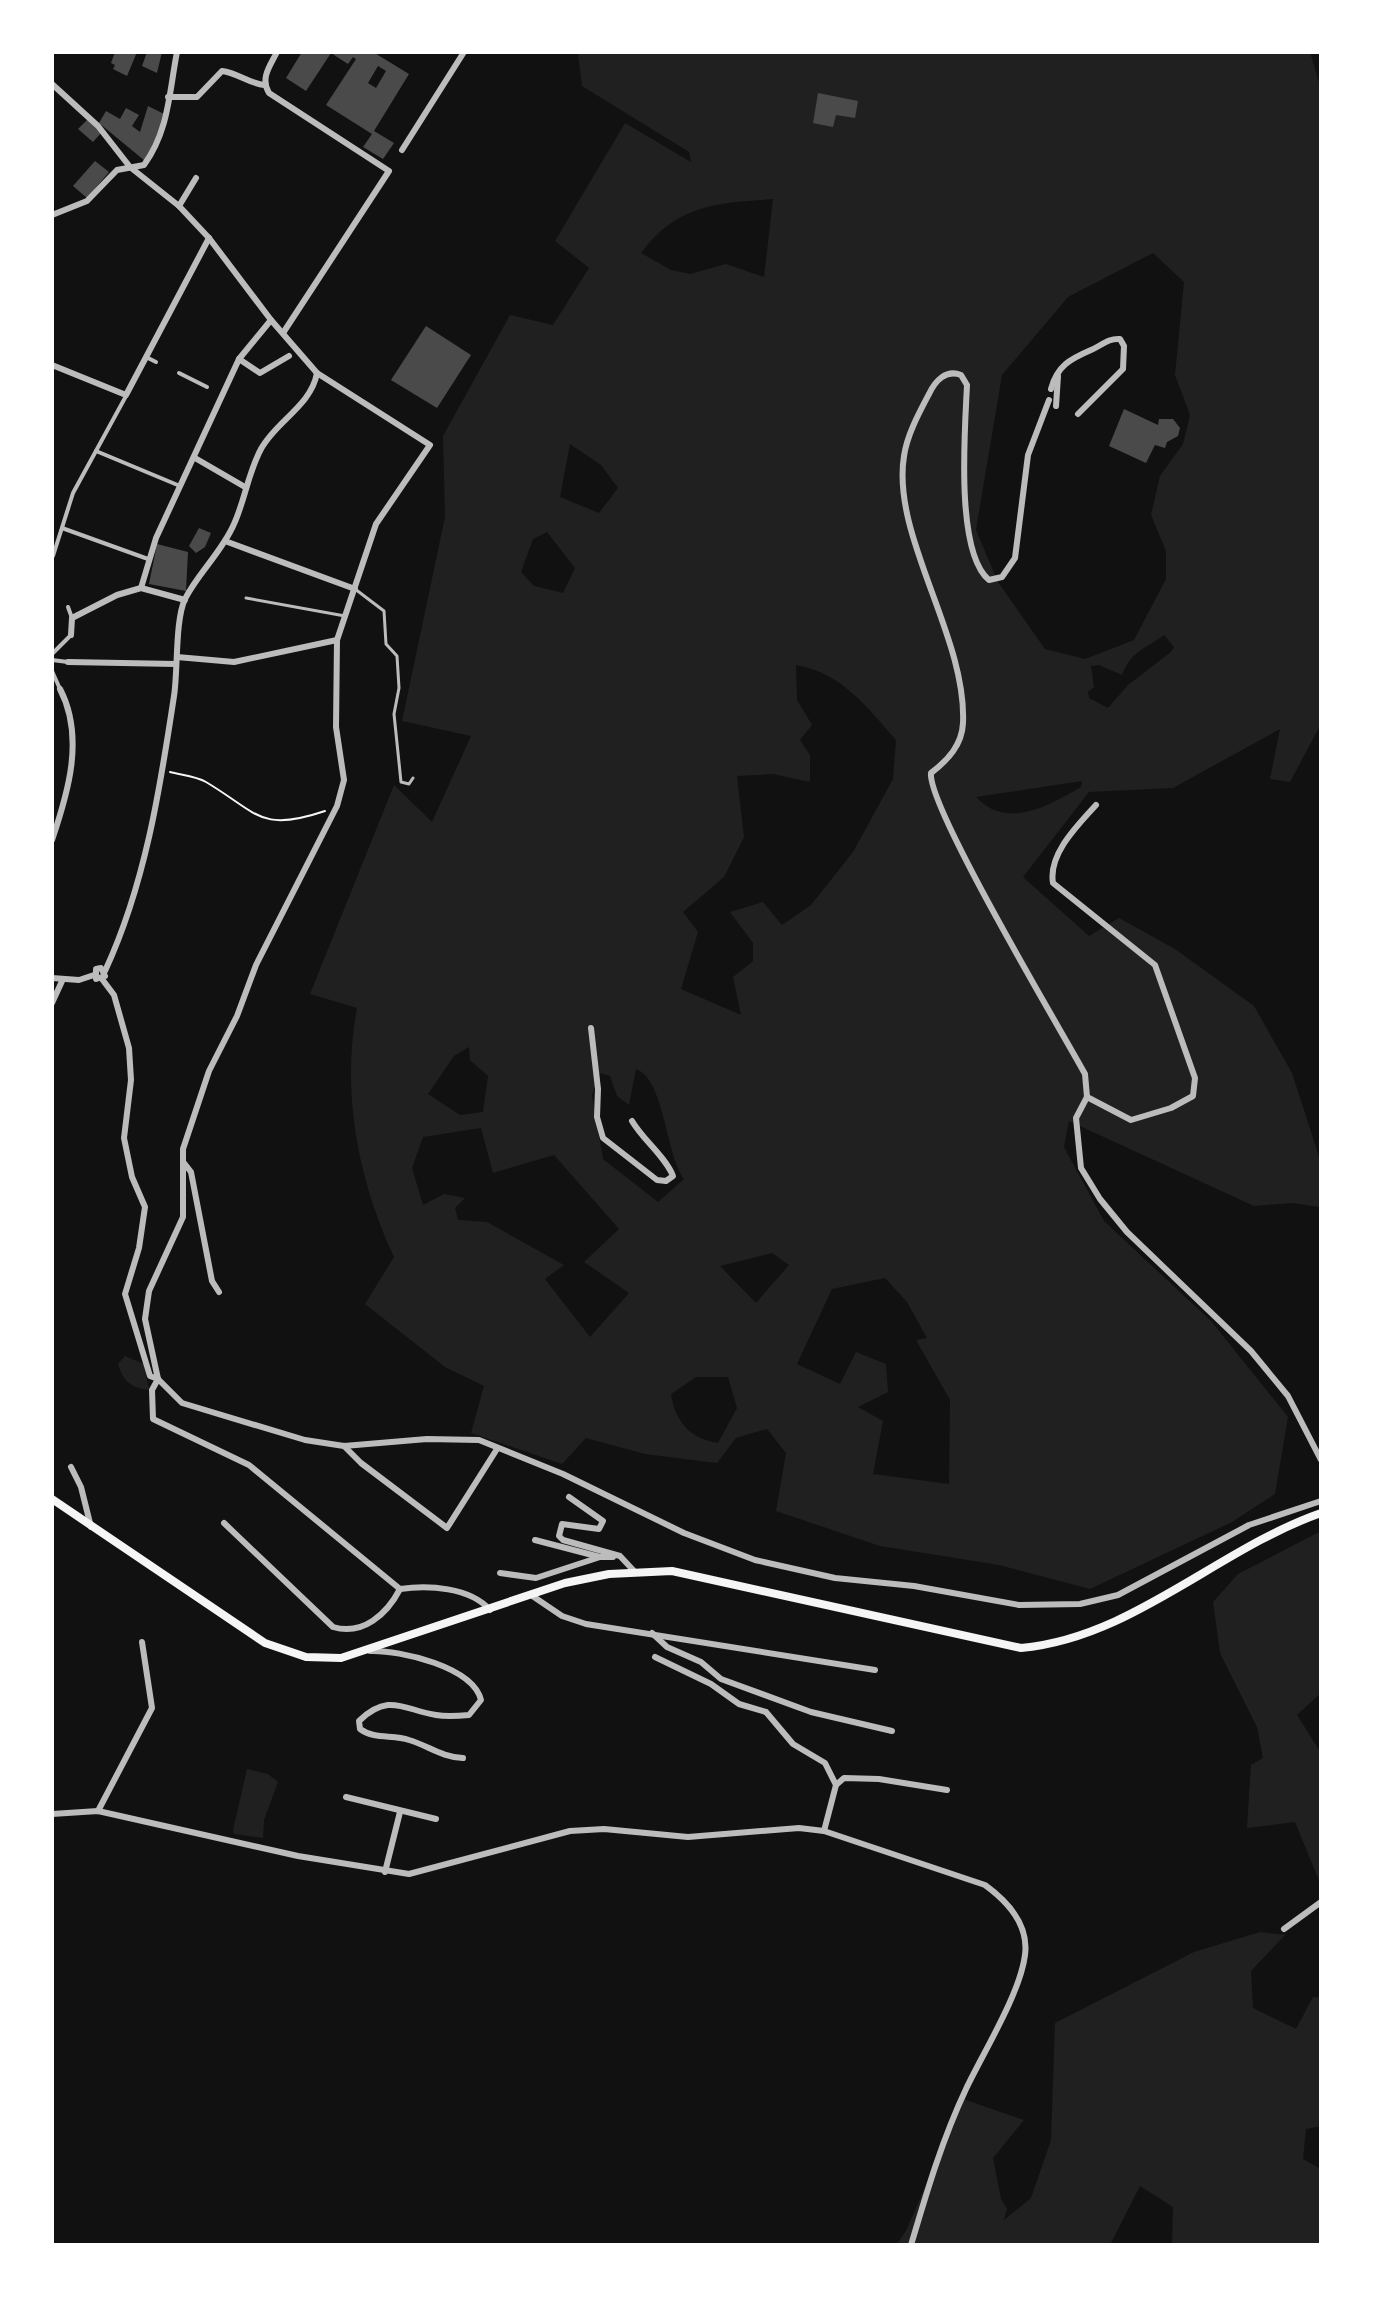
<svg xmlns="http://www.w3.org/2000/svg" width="1373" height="2297" viewBox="0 0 1373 2297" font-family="Montserrat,sans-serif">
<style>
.green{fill:#202020;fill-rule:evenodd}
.building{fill:#4a4a4a;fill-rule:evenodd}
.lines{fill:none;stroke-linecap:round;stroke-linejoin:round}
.path{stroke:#f5f5f5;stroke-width:2}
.service{stroke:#bcbcbc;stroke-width:3}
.pedestrian{stroke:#bcbcbc;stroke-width:4}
.minor{stroke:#bcbcbc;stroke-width:6}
.secondary{stroke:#f5f5f5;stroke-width:8}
</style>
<rect width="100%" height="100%" fill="#111"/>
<g class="green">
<path d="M592,52H1310L1321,89V724L1290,782L1270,779L1280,729L1173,788L1089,792L1023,877L1089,936L1119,918L1175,949L1254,1006L1292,1073L1321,1163L1319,1207L1293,1203L1254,1206L1069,1121L1064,1147L1104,1221L1211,1321L1288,1417L1275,1494L1232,1522L1090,1589L999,1565L880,1546L776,1511L786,1453L767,1429L736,1438L717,1463L645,1454L586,1438L562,1464L471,1433L484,1386L445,1367L365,1304L394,1257C358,1179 341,1093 357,1008L310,994L394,785L432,822L471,736L402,721L445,517L443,436L510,315L553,325L589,268L555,241L625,123L691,162L689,152L582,86L578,54ZM773,199L764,277L726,264L690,274L671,270L641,253C677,204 717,203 773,199ZM1153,253L1184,282L1175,375L1190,415L1183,444L1160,476L1151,515L1166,551V579L1134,640L1085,659L1045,649L998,582L976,530L1002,375L1068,297ZM570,444L601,465L618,488L599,513L560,497ZM547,532L575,568L563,593L534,586L521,572L533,539ZM1164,635L1174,647L1171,652L1128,685L1108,708L1089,698L1088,692L1094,687L1091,666L1099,665L1122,675C1131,651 1144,650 1164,635ZM796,665C842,673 867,707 896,740L893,779L853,852L811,905L782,925L763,902L730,912L753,943V961L733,977L741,1015L681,989L698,932L683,912L724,877L744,837L737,776L773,774L810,782V755L800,740L812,725L797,700ZM1082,781L1081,787C1048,806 1007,830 976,797ZM469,1047L470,1060L488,1076L483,1112L460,1115L428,1094L454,1056ZM636,1069C665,1080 665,1153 684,1179L658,1202L603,1159L592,1095L600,1073L610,1076L617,1096L629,1105ZM481,1128L493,1173L554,1155L619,1229L584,1262L629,1293L590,1337L545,1279L564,1265L487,1222L458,1220L455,1208L465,1198L444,1194L423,1205L412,1168L423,1137ZM772,1253L789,1265L756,1303L720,1266ZM885,1278L907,1302L927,1338L916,1340L950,1400L949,1484L873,1474L883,1421L858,1407L888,1392L886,1364L856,1352L840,1384L797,1364L832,1289ZM696,1377H728L737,1408L718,1443C690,1439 675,1421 671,1394Z"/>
<path d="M125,1356L144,1364L149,1390C131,1388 123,1381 118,1364Z"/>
<path d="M1321,1531V1693L1297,1715L1321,1753L1320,1883L1295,1822L1247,1828L1251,1765L1263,1758L1257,1727L1220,1653L1213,1602L1238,1574Z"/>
<path d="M247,1769L268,1774L278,1782L264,1820L263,1838L234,1834L233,1830Z"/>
<path d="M1260,1932L1285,1935L1251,1971L1253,2008L1296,2029L1313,1997L1321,1998V2126L1306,2129L1303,2159L1321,2169V2245H1172L1173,2207L1140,2186L1110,2245H896L906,2231L963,2099L1024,2120L993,2158L1001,2199L1007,2209L1004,2220L1031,2198L1051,2140L1055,2023L1194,1952Z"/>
</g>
<g class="building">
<path d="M115,52H137L127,76L113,69L115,65L111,63Z"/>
<path d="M147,52H162L157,73L142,66Z"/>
<path d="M302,52H373L409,74L374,131L394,143L383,159L363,147L372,134L326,105L356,59L353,57L348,64L331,53L306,91L286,78ZM378,66L386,71L376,88L368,83Z"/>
<path d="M818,93L858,101L855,118L836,115L833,127L813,123Z"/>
<path d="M148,106L166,115L145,161L99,123L106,111L120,119L126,108L139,115L132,126L140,132Z"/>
<path d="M88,119L101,133L93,142L78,129Z"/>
<path d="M95,161L109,172L87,198L73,186Z"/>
<path d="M426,326L471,355L437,408L391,380Z"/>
<path d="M1124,409L1158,425L1159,419H1173L1180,428L1178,436L1167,442L1165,448L1155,445L1146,463L1109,446Z"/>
<path d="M199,528L211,533L205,547L196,553L189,546Z"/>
<path d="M157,544L188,552L186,591L149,584Z"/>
</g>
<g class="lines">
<path class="path" d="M170,772C181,775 196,776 206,782C258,813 260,833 325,811"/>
<g class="service">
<path d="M355,589L384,611L386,644L397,656L399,688L394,714L401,782L409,784L413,778"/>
<path d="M246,598L345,616"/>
</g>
<g class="pedestrian">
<path d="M146,357L156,362"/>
<path d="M179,373L207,387"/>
<path d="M96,451L180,486"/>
<path d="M62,528L148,559"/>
<path d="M53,556L73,493L126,396"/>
<path d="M68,607L72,618"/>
<path d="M52,654L70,636"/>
<path d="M52,660L68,662"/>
<path d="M52,671L60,689"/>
</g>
<g class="minor">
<path d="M277,52C270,66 260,78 269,93L389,171L283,333"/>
<path d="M52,84L98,126L130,167L179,206L209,238L271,320L317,373L430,445L376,524L337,640L336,727L344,780L337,806L256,965L237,1016L209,1071L183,1149V1217L149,1291L145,1319L158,1379L182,1403L305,1440L344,1446L427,1439L479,1440L563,1474L684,1533L755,1560L835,1578L914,1586L1019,1605L1080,1604L1118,1595L1249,1525L1321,1501"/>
<path d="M168,97H197L222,71C238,73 248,83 264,85"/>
<path d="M402,150L464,52"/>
<path d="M179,206L196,178"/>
<path d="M52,215L87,201L117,170L144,165C169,130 169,93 177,52"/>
<path d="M239,359L260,373L289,356"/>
<path d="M52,365L126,395L209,238"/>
<path d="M1051,389C1057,366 1070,359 1091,350C1101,346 1108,338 1120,339L1124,346L1123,369L1078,414"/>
<path d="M1049,400L1028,455L1015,558L1002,577L989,580C955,552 965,429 967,385L961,375C946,369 935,381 929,394C919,413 907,435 904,456C891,536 967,637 963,723C962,745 948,760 931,773C927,806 1061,1030 1085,1074L1087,1097L1076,1118L1081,1168L1100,1199L1127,1232L1251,1351L1288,1396L1321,1460"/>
<path d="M1056,406L1058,376"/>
<path d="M195,458L245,487"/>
<path d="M225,541L355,589"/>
<path d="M141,588L156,538L239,359L271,320"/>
<path d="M71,635L72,618L117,595L141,588L185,600"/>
<path d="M177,657L234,662L337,640"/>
<path d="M68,662L176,664"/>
<path d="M52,840C68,793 85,737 60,689"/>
<path d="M101,968L105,976L96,979V969Z"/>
<path d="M105,971C145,885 160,789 174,696C178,671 175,620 185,599C198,573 222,552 234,524C245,500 248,473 261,449C276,421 311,406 317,373"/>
<path d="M52,978L79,980L94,975"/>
<path d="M102,979L114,995L129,1048L131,1080L124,1138L132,1177L145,1207L139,1248L125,1294L150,1376L158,1379"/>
<path d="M52,1003L63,979"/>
<path d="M591,1028L598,1089L597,1117L603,1138L657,1180L666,1181L673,1176C665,1156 643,1140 632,1121"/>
<path d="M1087,1097L1131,1120L1171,1108L1193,1096L1195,1078L1155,965L1053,883C1048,854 1078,825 1096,805"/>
<path d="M184,1163L191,1172L212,1281L219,1292"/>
<path d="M158,1379L152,1390L153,1419L249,1465L400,1589C387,1614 363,1636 333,1627L224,1523"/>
<path d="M344,1446L361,1463L447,1528L497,1449"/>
<path d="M71,1467L81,1487L91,1527"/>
<path d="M569,1497L603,1521L599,1529L562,1524L559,1536L563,1540L620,1556L634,1571"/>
<path d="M535,1540L600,1557"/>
<path d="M500,1573L536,1578L600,1557H613"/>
<path d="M400,1589C428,1585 470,1587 490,1610"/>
<path d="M531,1595L562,1616L586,1624L875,1670"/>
<path d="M652,1633L667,1647L701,1662L721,1679L811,1712L892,1731"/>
<path d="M370,1651C401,1650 473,1667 481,1700L469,1715C459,1716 447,1717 436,1715C404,1710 389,1692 359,1721L360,1729C375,1740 393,1734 409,1740C429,1746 441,1757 463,1758"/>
<path d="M655,1657L711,1684L739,1704L766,1712L793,1744L825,1763L836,1785"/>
<path d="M346,1797L436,1819"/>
<path d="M98,1811L152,1708L142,1642"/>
<path d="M52,1814L98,1811L298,1856L409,1874L570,1831L604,1829L688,1837L799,1828L824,1831L985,1885C1007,1901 1029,1925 1025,1955C1020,1994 983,2053 966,2089C942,2140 927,2191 911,2245"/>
<path d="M824,1831L836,1785L844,1778L879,1779L947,1790"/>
<path d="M385,1872L400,1812"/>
<path d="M1284,1929L1321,1902"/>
</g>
<path class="secondary" d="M52,1499L265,1643L306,1657L341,1658L565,1583L609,1574L672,1571L1021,1648C1132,1638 1218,1549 1321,1513"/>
</g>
<rect width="1373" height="2297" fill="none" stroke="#ffffff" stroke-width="108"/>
</svg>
